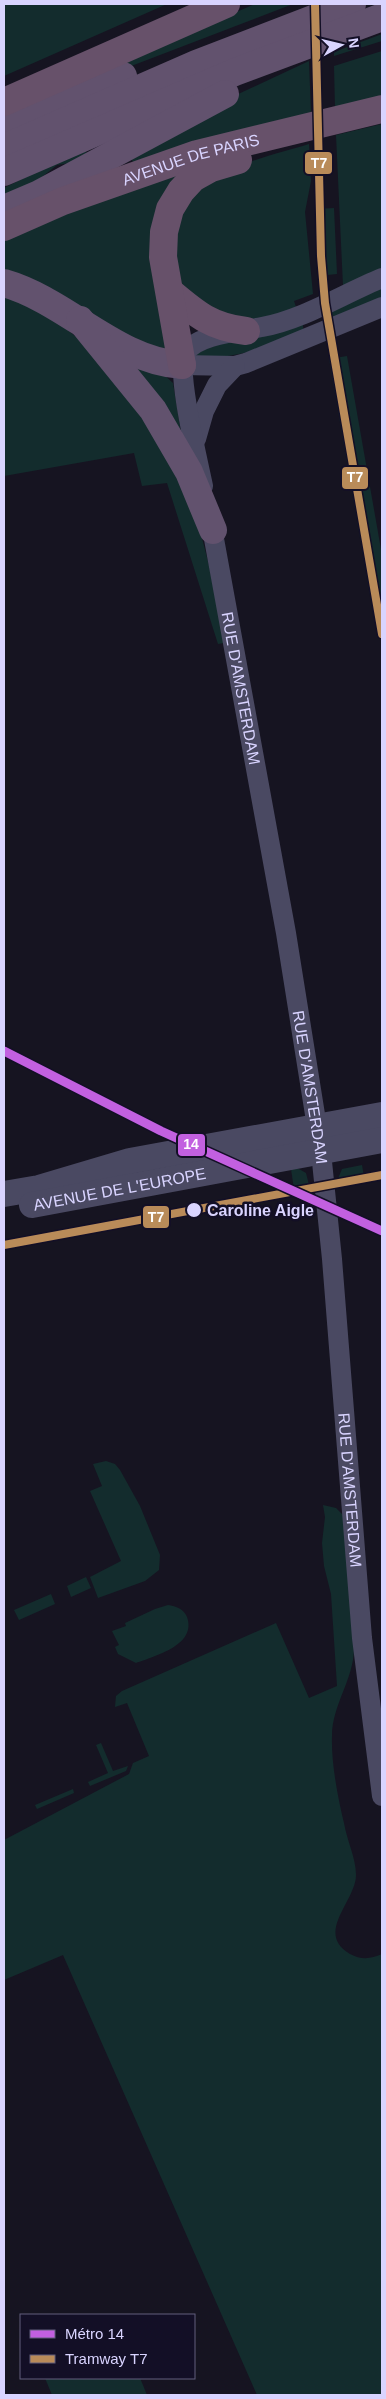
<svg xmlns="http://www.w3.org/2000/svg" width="386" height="2399" viewBox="0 0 386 2399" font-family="Helvetica,sans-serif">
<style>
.green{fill:#132c2d}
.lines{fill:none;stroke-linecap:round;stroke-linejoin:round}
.minor{stroke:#4a4962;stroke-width:20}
.tertiary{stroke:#4a4962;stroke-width:26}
.trunk{stroke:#62526e;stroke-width:28}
.motorway{stroke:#67516a;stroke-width:28}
.tram-1-casing{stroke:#130f26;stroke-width:11}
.tram-1{stroke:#b98b59;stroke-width:8}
.metro-1-casing{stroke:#130f26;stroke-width:12}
.metro-1{stroke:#c260e0;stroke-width:9}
.stop-dot{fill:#d9d4ff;stroke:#130f26;stroke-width:2}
.labels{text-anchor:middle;stroke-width:5;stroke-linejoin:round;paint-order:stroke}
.street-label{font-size:16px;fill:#d9d4ff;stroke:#130f26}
.stop-label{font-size:16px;font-weight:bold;fill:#d9d4ff;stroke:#130f26;text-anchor:start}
.line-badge{stroke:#130f26;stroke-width:2}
.badge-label{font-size:14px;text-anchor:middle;font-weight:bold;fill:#fff}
</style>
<rect width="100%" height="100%" fill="#161421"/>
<g class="green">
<path d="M4,4H167L4,76Z"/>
<path d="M255,4H293L113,73L73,82Z"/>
<path d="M382,34V41L334,56V52Z"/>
<path d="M382,51V97L335,109L334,66Z"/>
<path d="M309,61L311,114L134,164L129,154L221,102Z"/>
<path d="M382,124V271L343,286L336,135Z"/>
<path d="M309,144L311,181L305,212L313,294L294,301L297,310L248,325L199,309L171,270C172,258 172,218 176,209C194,173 273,155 309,144Z"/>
<path d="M84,148L90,160L57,165L4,207V188Z"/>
<path d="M200,164L179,183L171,346L165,354L4,274V237Z"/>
<path d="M334,208L337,274L318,276L315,209Z"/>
<path d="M382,284V301L325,327L323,310Z"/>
<path d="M4,294L45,312L109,363L192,500L209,565L224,643L218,644L167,483L142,486L134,453L4,476Z"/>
<path d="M302,318L304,334C264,347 238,359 194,358L195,352Z"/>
<path d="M347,356L382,555V599L371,601L329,359Z"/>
<path d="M125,359L163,374L173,383L183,444Z"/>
<path d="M362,1165L365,1183L338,1188L337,1181L342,1169Z"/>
<path d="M291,1169H299L306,1173L311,1193L295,1196Z"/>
<path d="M106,1461L115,1464L120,1470L140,1506L160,1555L159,1570L145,1581L98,1598L90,1577L121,1561L90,1491L102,1486L93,1464Z"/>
<path d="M323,1505L336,1508L343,1515L354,1648C354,1679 332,1705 332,1736C331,1763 338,1798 344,1823C347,1841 356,1858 356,1875C356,1901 314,1933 350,1954C361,1960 371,1959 382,1954V2395H257L63,1955L4,1980V1840L129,1774L133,1763L149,1756L127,1703L115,1707L116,1696L122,1691L276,1623L309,1698L337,1686L331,1594L324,1566L322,1543L325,1517Z"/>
<path d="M86,1577L91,1588L71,1597L67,1586Z"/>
<path d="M51,1594L55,1604L19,1620L14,1610Z"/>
<path d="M168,1605C176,1606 184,1609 187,1617C197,1645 155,1656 136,1663L118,1654L115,1647L119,1645L112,1631L126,1626L125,1623L155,1609Z"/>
<path d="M101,1743L113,1771L128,1766L126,1771L90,1786L88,1782L108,1773L96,1745Z"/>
<path d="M73,1789L74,1793L37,1809L35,1805Z"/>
<path d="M45,2378H140L147,2395H52Z"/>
</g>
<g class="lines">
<g class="minor">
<path d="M182,365L235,366L246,363L382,307"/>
<path d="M196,439L204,411L217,385L235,366"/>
<path d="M203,486C198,461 176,373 185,354C195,334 243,331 262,327C304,319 343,294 382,278"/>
<path id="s1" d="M210,517L286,933L321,1152L332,1259L362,1638L382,1796"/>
</g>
<g class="tertiary">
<path d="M4,1194L39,1188L130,1161L382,1115"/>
<path id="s2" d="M32,1205L382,1140"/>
</g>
<g class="trunk">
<path d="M4,122L123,76"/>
<path d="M4,148L196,64L352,4"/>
<path d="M4,172L235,72L382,17"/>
<path d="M4,209L39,194L225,94"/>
<path d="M4,283C67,301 116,361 182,365"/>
<path d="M80,320L153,410L189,472L213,530"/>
</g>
<g class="motorway">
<path d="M4,102L226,4"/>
<path id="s3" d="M4,227L63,201L197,154L382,109"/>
<path d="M170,292C196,314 211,327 246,331"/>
<path d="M182,365L163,257L164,232L170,209L181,191L193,178L211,168L238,160"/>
</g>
<defs>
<g id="tram-1">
<path d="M315,4L321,256L325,303L382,634"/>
<path d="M4,1245L382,1175"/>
</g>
</defs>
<use href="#tram-1" class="tram-1-casing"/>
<use href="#tram-1" class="tram-1"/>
<defs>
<path id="metro-1" d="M4,1051L161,1131L382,1231"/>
</defs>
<use href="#metro-1" class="metro-1-casing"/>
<use href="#metro-1" class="metro-1"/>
</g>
<circle class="stop-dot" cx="194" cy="1210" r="8"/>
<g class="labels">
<g class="street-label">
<text dy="6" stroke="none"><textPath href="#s3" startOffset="199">AVENUE DE PARIS</textPath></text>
<text dy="6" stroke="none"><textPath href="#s1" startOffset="174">RUE D'AMSTERDAM</textPath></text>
<text dy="6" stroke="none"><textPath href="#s1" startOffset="579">RUE D'AMSTERDAM</textPath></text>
<text dy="6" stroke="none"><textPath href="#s2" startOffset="89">AVENUE DE L'EUROPE</textPath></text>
<text dy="6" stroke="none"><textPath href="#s1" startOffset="984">RUE D'AMSTERDAM</textPath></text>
</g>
<g class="stop-label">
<text x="207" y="1216">Caroline Aigle</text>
</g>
</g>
<g class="line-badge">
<rect x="304" y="151" width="29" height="24" rx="5" fill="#b98b59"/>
<rect x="341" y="466" width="28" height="24" rx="5" fill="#b98b59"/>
<rect x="177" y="1133" width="29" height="24" rx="5" fill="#c260e0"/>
<rect x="142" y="1205" width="28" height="24" rx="5" fill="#b98b59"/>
</g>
<g class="badge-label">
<text x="319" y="168">T7</text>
<text x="355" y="482">T7</text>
<text x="191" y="1149">14</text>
<text x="156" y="1222">T7</text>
</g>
<rect width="386" height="2399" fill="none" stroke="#d9d4ff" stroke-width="10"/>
<rect x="20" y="2314" width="175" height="65" fill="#130f26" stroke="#625e7d"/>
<rect x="30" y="2330" width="25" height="8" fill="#c260e0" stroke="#625e7d"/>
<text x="65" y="2339" font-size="15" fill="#d9d4ff">Métro 14</text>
<rect x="30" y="2355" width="25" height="8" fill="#b98b59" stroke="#625e7d"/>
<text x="65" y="2364" font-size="15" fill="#d9d4ff">Tramway T7</text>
<g transform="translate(341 45) rotate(82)" stroke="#130f26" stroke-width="4" paint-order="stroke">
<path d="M0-4L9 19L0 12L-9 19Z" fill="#d9d4ff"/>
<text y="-8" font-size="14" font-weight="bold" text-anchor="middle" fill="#d9d4ff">N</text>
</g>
</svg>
